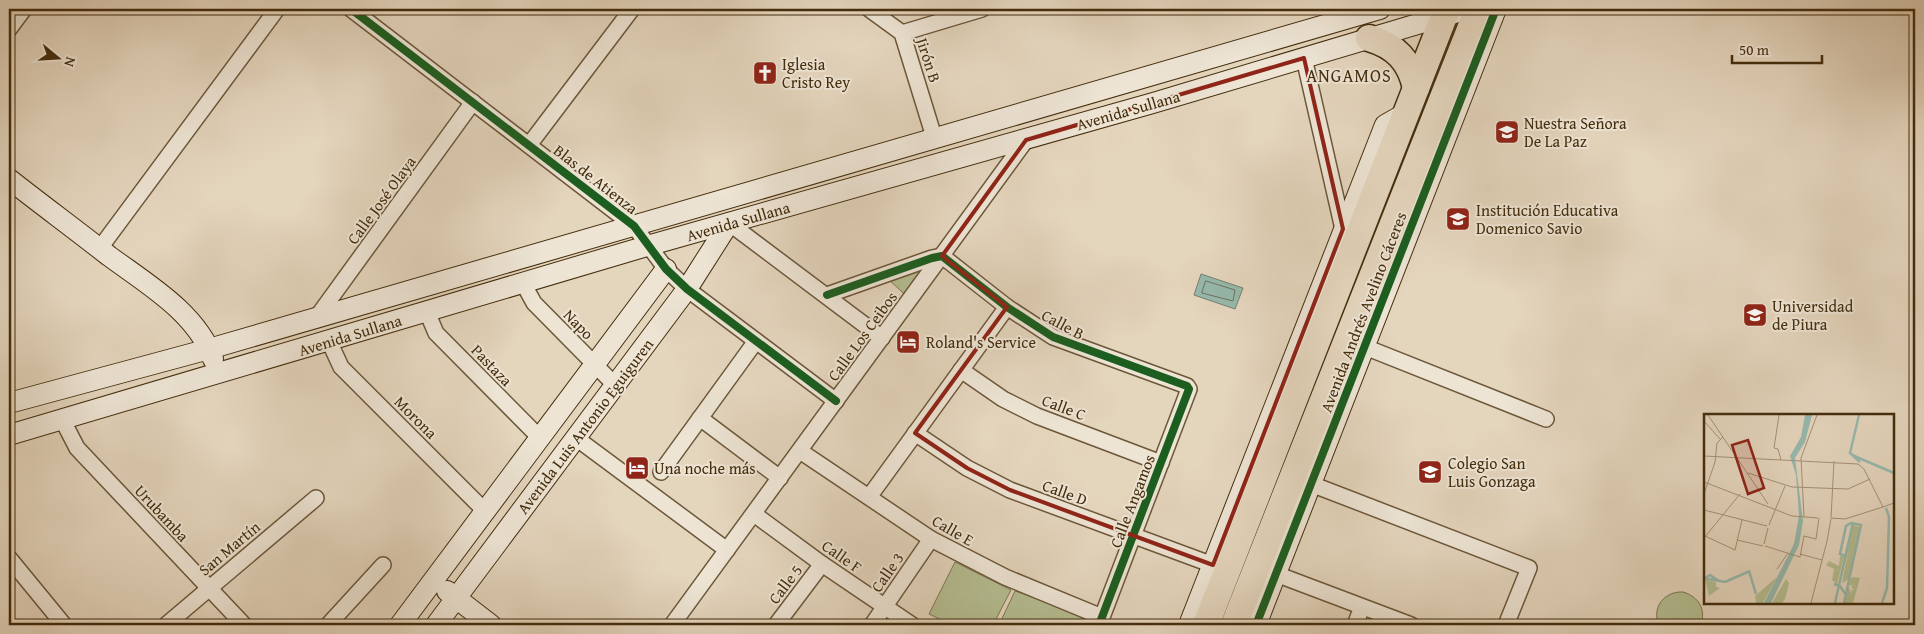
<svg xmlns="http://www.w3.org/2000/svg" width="1924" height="634" viewBox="0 0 1924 634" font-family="'Gentium Book Plus',serif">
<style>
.green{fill:#b4bd91;stroke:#7c754f}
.water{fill:#96b9ad;stroke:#75816d}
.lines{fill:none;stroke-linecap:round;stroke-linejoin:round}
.shore{stroke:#6d735d;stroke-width:1}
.street-casing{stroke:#6c5739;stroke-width:18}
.secondary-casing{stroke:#442d0d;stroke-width:22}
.highway-casing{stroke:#442d0d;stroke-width:29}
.street{stroke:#ede4d4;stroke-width:15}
.secondary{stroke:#ede4d4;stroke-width:20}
.highway{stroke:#e4d5bd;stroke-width:26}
.cycleway-casing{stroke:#ede4d4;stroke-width:11}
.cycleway{stroke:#1b5e20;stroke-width:8}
.marked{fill:none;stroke:#8f2418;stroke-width:4;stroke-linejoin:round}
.labels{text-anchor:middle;stroke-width:4;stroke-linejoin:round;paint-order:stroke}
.street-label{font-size:16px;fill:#442d0d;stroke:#ede4d4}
.poi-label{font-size:16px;fill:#442d0d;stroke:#ede4d4;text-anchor:start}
.neighbourhood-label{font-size:18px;letter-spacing:1px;fill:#442d0d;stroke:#ede4d4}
.inset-river{fill:none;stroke:#96b9ad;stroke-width:2.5}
.inset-road{fill:none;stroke:#a49277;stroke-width:1}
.view{fill:#8f2418;fill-opacity:0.15;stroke:#8f2418;stroke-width:2.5}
.inset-edge{fill:none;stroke:#442d0d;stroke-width:2.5}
</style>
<rect width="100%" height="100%" fill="#e4d5bd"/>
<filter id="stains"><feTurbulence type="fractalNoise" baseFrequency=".004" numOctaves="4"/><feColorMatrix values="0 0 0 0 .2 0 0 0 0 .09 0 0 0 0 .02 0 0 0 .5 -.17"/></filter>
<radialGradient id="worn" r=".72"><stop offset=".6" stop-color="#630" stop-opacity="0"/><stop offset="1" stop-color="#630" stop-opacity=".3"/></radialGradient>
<g class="green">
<path d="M942,256L911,300L888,279Z"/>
<path d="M955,562L1011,590L993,625H952L929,614Z"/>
<path d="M1015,591L1096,619L1093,625H999Z"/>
<path d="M1683,592C1699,597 1706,609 1701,625H1659C1651,607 1665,591 1683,592Z"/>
</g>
<path class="water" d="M1201,274L1243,288L1235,309L1194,295Z"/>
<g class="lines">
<path class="shore" d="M1206,281L1235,290L1233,301L1202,293Z"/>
<defs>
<g id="street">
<path d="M351,9L634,226L666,269L687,289L836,401"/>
<path d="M869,9L902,33L934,137"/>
<path d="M9,29L24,9"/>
<path d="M902,33L982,9"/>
<path d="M1304,58L1343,229"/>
<path d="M529,145L632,9"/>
<path d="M729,223L882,338"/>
<path d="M100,248L277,9"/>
<path d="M523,283L534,303L615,385"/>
<path d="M827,295L932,258L942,256L1007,307L1053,337L1187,386L1189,389L1099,625"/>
<path d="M427,312L436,333L540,438"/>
<path d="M317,317L473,102"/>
<path d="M329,341L341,367L485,511"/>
<path d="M1365,347L1546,419"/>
<path d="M961,370L1003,399L1037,416L1161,463"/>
<path d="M700,418L780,478"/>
<path d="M62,419L77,448L244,625"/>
<path d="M915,433L967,468L1010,490L1213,565"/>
<path d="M576,438L727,550"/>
<path d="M800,451L931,539L1005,577L1102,617"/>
<path d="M661,472L756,341"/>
<path d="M1311,484L1529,568L1506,625"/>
<path d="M869,497L1007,307"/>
<path d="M754,514L822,564L912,625"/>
<path d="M9,558L64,625"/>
<path d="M1276,574L1411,625"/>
<path d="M166,625L316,498"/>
<path d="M328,625L383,565"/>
<path d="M672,625L1026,140"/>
<path d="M776,625L822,564"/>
<path d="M872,625L931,539"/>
<path d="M1355,625L1362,607"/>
</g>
<g id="secondary">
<path d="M9,179C42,205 76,230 109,256C147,284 197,313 213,359"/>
<path d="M9,403L209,349L1380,9"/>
<path d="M9,435L647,246L1153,103L1468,9"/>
<path d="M447,591L491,625"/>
<path d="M400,625L666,269"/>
<path d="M436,625L687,289L729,223"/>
<path d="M1189,625L1385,125L1406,113"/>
<path d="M1256,625L1496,9"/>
</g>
<g id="highway">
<path d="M1369,38C1396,46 1410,61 1416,88"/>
<path d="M1206,625L1447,9"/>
<path d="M1234,625L1478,9"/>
</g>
</defs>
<use href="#street" class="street-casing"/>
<use href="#secondary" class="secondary-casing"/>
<use href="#highway" class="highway-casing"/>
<use href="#street" class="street"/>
<use href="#secondary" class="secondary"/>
<use href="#highway" class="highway"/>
<defs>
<g id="cycleway">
<path d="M351,9L634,226L666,269L687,289L836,401"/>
<path d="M827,295L932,258L942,256L1007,307L1053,337L1187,386L1189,389L1099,625"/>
<path d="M1256,625L1496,9"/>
</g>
</defs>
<use href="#cycleway" class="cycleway-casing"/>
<use href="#cycleway" class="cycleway"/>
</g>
<path class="marked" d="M1304,58L1343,229L1213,565L1010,490L967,468L915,433L1007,307L942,256L1026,140Z"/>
<defs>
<symbol id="church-square" viewBox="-11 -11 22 22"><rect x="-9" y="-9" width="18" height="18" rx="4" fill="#8f2418" stroke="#ede4d4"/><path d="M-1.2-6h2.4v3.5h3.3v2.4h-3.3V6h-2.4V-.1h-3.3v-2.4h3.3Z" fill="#fff"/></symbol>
<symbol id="school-square" viewBox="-11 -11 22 22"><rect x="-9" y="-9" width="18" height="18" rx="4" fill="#8f2418" stroke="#ede4d4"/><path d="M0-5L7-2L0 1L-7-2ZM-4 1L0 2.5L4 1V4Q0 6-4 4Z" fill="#fff"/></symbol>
<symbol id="university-square" viewBox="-11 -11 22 22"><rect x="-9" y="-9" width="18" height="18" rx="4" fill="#8f2418" stroke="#ede4d4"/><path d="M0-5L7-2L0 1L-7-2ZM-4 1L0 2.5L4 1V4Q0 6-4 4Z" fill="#fff"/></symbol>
<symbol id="hotel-square" viewBox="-11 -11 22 22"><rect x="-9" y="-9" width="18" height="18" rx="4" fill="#8f2418" stroke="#ede4d4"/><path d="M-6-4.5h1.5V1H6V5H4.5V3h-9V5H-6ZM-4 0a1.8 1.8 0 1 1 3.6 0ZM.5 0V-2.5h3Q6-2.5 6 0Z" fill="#fff"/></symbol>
</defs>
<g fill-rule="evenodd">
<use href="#church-square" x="751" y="59" width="28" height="28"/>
<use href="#school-square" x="1493" y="118" width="28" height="28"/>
<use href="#school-square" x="1444" y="205" width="28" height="28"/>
<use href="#university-square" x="1741" y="301" width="28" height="28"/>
<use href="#hotel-square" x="894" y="328" width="28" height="28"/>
<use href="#hotel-square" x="623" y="454" width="28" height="28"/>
<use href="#school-square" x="1416" y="458" width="28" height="28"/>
</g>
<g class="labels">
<g class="street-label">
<text transform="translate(929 60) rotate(72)" y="6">Jirón B</text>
<text transform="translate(1128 110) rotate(-16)" y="6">Avenida Sullana</text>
<text transform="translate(596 179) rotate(38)" y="6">Blas de Atienza</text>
<text transform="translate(381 200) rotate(-54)" y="6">Calle José Olaya</text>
<text transform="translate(738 221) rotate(-16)" y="6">Avenida Sullana</text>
<text transform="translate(1363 312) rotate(-69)" y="6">Avenida Andrés Avelino Cáceres</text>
<text transform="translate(579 324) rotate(46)" y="6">Napo</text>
<text transform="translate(1063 324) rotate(28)" y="6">Calle B</text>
<text transform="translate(350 335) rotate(-17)" y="6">Avenida Sullana</text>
<text transform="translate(862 336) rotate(-54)" y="6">Calle Los Ceibos</text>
<text transform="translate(492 365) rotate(46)" y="6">Pastaza</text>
<text transform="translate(1064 407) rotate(21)" y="6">Calle C</text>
<text transform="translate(416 417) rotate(45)" y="6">Morona</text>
<text transform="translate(585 426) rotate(-53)" y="6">Avenida Luis Antonio Eguiguren</text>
<text transform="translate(1065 492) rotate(20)" y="6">Calle D</text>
<text transform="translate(1132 501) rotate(-69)" y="6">Calle Angamos</text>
<text transform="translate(162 513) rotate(47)" y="6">Urubamba</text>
<text transform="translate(953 530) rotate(30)" y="6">Calle E</text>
<text transform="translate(229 548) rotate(-40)" y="6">San Martín</text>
<text transform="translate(842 556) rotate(35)" y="6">Calle F</text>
<text transform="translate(887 572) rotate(-55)" y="6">Calle 3</text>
<text transform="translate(785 584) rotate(-53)" y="6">Calle 5</text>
</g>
<g class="poi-label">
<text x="782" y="70">Iglesia<tspan x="782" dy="18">Cristo Rey</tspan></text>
<text x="1524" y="129">Nuestra Señora<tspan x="1524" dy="18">De La Paz</tspan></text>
<text x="1476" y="216">Institución Educativa<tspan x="1476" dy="18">Domenico Savio</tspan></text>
<text x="1772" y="312">Universidad<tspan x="1772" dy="18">de Piura</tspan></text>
<text x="926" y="348">Roland's Service</text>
<text x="1448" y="469">Colegio San<tspan x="1448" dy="18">Luis Gonzaga</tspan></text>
<text x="654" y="474">Una noche más</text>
</g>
<g class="neighbourhood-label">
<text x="1349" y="82">ANGAMOS</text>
</g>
</g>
<g transform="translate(1704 414)">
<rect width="190" height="190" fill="#e4d5bd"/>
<path d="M149,111L156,113L145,165L138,169ZM136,142L140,143L133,170L128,166L130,155L122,151L125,147L135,152ZM73,163L59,189H52L51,182ZM150,163L156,164L149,189H141L145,172L147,180L148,175L151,177L147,172L150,171H145L147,164ZM1,165L12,168V173L16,174L5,182ZM82,165L85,169L81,185L78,189H68Z" fill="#b4bd91"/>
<path d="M101,1H108L101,28L91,44L99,107L95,131L67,189H60L90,130L95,101L92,61L86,42L97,23Z" fill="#96b9ad"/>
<path class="inset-river" d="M155,1L146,39L156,48M148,41L190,59M45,157L52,180M0,164L21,168L46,157M1,164L6,161L15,167M130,170L136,172L142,181M131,189L149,109M140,189L157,111L147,109L142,112L136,140L141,142M178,189L183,174L184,140L185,103L182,94"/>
<path class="inset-road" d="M4,1L64,90M75,1L70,34L74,35L77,46M0,7L16,25M0,42L154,50L160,55L179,93L190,89M44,59L88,73L144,75L166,65M0,68L88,102L114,104M0,80L11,48L13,29L19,23M0,96L63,112M100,103L97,44L113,1M127,104L130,47M127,104L141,105L179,93M65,111L81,72M1,122L31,136L38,106M0,124L36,80M112,125L115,104M33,126L59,132M123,127L127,105M60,130L64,114M61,132L96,143L100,122L112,125M96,140L118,146M73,155L84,139M107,189L123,127"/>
<path class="view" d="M44,26L60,74L44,80L28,31Z"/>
<rect width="190" height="190" class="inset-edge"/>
</g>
<rect width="1924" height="634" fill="none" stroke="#e4d5bd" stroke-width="30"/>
<rect x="10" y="10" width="1904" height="614" fill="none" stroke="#442d0d" stroke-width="2.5"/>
<rect x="15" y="15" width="1894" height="604" fill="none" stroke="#442d0d"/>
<g transform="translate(58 58) rotate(108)" stroke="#ede4d4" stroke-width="4" paint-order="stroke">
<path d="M0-4L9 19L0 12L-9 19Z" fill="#442d0d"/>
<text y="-8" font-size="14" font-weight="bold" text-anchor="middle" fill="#442d0d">N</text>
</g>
<path d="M1732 55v8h90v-8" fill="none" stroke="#442d0d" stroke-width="2.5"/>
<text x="1739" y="55" font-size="15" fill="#442d0d" stroke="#ede4d4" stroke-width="4" paint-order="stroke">50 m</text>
<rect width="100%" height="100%" filter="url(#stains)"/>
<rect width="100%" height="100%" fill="url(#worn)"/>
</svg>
